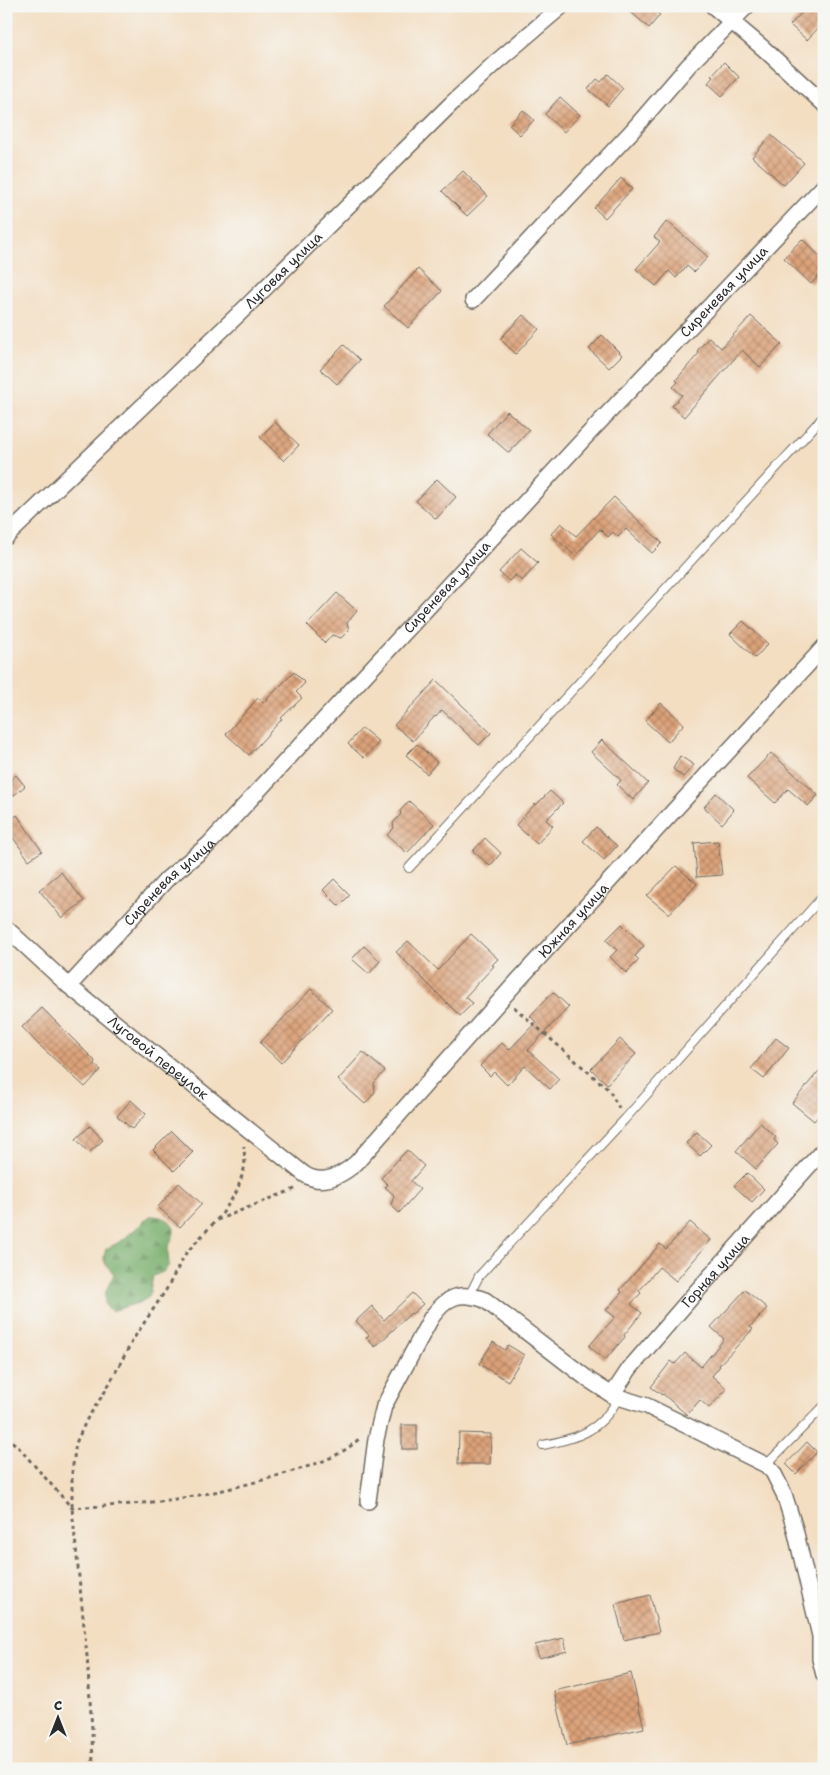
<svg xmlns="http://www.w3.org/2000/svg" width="830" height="1775" viewBox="0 0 830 1775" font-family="'Shantell Sans',sans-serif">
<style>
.forest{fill:url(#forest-firs);stroke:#516c4a}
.building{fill:url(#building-cross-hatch)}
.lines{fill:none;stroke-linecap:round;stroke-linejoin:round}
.lane-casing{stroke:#716a60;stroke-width:10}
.street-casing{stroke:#716a60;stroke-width:18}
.path{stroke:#716a60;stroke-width:3;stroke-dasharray:4 4;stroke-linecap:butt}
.lane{stroke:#fff;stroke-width:8}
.street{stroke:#fff;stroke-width:15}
.labels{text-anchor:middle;stroke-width:4.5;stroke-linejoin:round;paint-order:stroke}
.street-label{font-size:14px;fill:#2b2b2b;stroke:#f6f6f2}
</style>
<defs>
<pattern id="forest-firs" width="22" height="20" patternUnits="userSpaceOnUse" patternTransform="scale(1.25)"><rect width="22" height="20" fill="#77ad6a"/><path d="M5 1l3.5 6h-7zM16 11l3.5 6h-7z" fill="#628d57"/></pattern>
<pattern id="building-cross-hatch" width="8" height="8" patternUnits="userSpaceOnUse" patternTransform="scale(1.25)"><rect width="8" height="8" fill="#dca279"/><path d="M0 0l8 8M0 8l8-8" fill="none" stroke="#b38463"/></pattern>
</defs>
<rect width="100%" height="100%" fill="#f6f6f2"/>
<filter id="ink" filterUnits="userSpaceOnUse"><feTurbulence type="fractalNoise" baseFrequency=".02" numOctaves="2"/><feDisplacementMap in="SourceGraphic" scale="10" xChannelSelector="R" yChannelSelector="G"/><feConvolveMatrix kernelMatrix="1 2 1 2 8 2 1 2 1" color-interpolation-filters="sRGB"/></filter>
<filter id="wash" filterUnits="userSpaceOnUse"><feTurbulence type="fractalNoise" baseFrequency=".0096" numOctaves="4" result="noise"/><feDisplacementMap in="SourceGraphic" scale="20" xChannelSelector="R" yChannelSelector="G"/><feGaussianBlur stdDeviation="1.12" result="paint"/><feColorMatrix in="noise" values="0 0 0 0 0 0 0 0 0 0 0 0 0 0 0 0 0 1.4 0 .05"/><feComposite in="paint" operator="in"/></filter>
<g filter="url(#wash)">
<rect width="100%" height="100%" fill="#f3dec2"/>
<path class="forest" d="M150,1216C160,1216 175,1219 174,1232C173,1238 170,1243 168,1248C167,1253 169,1259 169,1265L163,1272L153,1276L149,1297L141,1302L112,1311L105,1305V1293L114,1274C106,1264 101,1263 106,1249L123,1240Z"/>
<g id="blocks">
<g class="building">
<path d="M624,6H650L660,15L649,28Z"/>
<path d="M808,6H820L824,10V22L807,40L790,25Z"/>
<path d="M724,62L739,77L722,96L708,83L713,77L711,76Z"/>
<path d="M608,74L623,88L608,106L588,89L597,79L601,82Z"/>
<path d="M560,97L580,115L564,132L545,114Z"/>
<path d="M523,110L534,120L520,135L509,125Z"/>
<path d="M771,135L804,163L784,185L752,157Z"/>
<path d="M463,171L488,196L467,216L442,191Z"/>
<path d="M621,178L632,189L605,218L594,208Z"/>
<path d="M667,221L708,257L694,272L687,266L676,278L669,271L656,286L636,269L660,242L654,237Z"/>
<path d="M802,239L824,260V270L811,284L784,258Z"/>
<path d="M418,269L442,291L408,328L384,306Z"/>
<path d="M523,315L539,329L516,354L500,339Z"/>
<path d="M751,316L782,344L760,367L742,350L684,417L672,406L682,395L673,387L678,382L676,380L699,353L697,351L709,337L721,348Z"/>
<path d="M602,335L622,355L609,368L589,349Z"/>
<path d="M344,345L360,360L337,384L320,369Z"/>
<path d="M507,411L529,430L509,453L487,434Z"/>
<path d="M275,422L299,445L284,461L260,437Z"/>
<path d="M437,479L456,497L436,519L416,501Z"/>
<path d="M614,497L662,543L652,553L626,529L618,537L613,532L608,537L600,529L575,556L551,534L561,523L576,536Z"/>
<path d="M521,548L538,563L522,581L515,575L509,581L499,572Z"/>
<path d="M337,593L357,611L347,623L349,630L341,638L332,635L325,643L307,625Z"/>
<path d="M743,621L768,644L755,658L730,634Z"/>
<path d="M294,672L305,683L296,692L302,698L281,718L282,719L249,755L226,734L258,698L263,703Z"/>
<path d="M436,680L491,733L479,745L442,710L436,717L435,716L413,741L394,725Z"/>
<path d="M661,703L684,724L668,742L645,721Z"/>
<path d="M362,728L379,742L364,758L348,744Z"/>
<path d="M602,740L648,783L633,800L617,785L621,780L591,752Z"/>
<path d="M417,744L437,762L427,774L406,755Z"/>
<path d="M771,753L818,795L808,806L788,789L775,803L747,778Z"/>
<path d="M680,756L694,765L683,777L673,769Z"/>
<path d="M16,775L25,786L13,796L6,789V784Z"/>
<path d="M550,791L563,803L546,820L553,826L537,844L516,825L535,804L536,805Z"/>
<path d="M716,793L734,810L722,824L704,807Z"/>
<path d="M409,801L434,824L407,853L387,835L394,828L393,823L401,814L400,811Z"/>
<path d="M17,815L42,851L29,860L6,828V823Z"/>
<path d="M596,827L617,846L604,860L583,841Z"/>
<path d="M485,838L501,853L490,866L473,851Z"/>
<path d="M718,841L722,875L697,877L694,843Z"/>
<path d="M676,866L697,884L669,914L647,896Z"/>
<path d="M61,872L84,901L62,918L39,890Z"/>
<path d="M334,879L350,895L339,906L323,890Z"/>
<path d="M622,924L644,946L635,956L639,960L626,973L610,957L617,950L606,940Z"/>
<path d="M471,934L498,959L492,965L494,966L465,997L473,1003L460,1016L396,952L408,941L438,970Z"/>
<path d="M364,946L380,961L369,974L352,959Z"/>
<path d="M311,989L332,1009L281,1063L260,1043Z"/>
<path d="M553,992L569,1007L528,1050L559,1079L550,1089L525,1066L507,1085L494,1072L490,1076L480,1066L502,1043L509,1050L536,1022L530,1016Z"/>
<path d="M42,1008L95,1061L94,1064L101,1070L85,1087L38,1044L22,1027Z"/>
<path d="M776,1038L789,1048L764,1079L751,1069Z"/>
<path d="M620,1039L636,1054L607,1084L591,1069Z"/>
<path d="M363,1052L385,1071L374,1083L375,1092L365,1104L338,1080Z"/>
<path d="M824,1065V1110L814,1121L792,1103Z"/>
<path d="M131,1100L146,1114L132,1129L117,1116Z"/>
<path d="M760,1123L776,1137L774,1140L778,1144L756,1169L736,1151Z"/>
<path d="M90,1126L103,1140L89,1153L76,1139Z"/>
<path d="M172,1131L193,1152L174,1171L153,1150Z"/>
<path d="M697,1132L711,1145L700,1156L686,1143Z"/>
<path d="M407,1150L424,1166L411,1181L420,1189L399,1213L391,1205L394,1195L385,1187L388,1185L381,1178Z"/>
<path d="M747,1173L764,1189L752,1202L734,1186Z"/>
<path d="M179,1183L202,1204L180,1227L158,1207Z"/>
<path d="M690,1222L711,1240L676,1281L659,1267L639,1291L641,1293L631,1304L642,1313L624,1335L625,1337L605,1360L589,1346L615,1317L606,1310L622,1292L620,1290L660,1244L666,1249Z"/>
<path d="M745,1290L767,1308L750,1327L753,1329L719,1365L720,1366L712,1376L727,1389L709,1408L700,1400L687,1415L663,1394L662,1395L651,1387L671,1361L675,1364L685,1353L701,1367L724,1339L711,1327Z"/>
<path d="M412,1293L423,1304L412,1314L411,1313L375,1347L366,1338L369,1335L356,1321L372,1306L384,1320Z"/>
<path d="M493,1342L505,1350L508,1345L524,1355L508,1381L479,1364Z"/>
<rect x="402" y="1425" width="15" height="24"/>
<path d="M459,1433L491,1434L490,1464H458Z"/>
<path d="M807,1442L817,1452L796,1474L786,1464Z"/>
<path d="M650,1595L659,1632L624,1640L615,1604Z"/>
<path d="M564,1638L567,1651L539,1658L535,1645Z"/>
<path d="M631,1673L644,1728L567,1745L554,1691Z"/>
</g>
</g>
</g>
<g filter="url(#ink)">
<use href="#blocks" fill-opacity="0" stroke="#716a60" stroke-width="1"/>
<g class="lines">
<defs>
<g id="lane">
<path d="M409,868L824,416"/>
<path d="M469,1296L479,1276L625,1119L824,895"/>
<path d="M543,1445C579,1438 601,1431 619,1397"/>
<path d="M766,1465L824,1406"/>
</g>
<g id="street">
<path d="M713,6L763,48L824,104"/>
<path d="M473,300L632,131L689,65L747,6"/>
<path id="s1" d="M6,537L245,308L451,104L495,63L562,6"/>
<path id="s2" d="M6,928L69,986L304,1174C322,1186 341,1176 356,1163L513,986L824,647"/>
<path id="s3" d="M69,986L167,879L208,845L591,431L824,186"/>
<path id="s4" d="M612,1395L630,1368L696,1292L824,1149"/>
<path d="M368,1501L376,1439L384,1406L431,1318C447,1296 459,1291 485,1300L589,1380L612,1395L647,1406L766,1465L773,1472L784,1494L795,1529L820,1636V1659L824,1675"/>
</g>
</defs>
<use href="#lane" class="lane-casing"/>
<use href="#street" class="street-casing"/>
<g class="path">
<path d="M514,1007L609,1090L619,1108"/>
<path d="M217,1220L297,1188"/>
<path d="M6,1436L18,1447L72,1508C101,1506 131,1505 160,1501C203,1496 248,1485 290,1472C316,1464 341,1457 361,1437"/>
<path d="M93,1769L92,1729L87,1656L72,1508V1472L76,1443L87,1419L106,1390L134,1338L166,1290L186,1253L222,1214L237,1191L245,1166L244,1146"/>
</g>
<use href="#lane" class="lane"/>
<use href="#street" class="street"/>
</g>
</g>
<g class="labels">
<g class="street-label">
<text dy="5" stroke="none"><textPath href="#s1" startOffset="385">Луговая улица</textPath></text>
<text dy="5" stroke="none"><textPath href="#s3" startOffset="955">Сиреневая улица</textPath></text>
<text dy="5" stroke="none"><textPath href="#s3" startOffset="550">Сиреневая улица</textPath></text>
<text dy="5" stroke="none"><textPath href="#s3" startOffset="145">Сиреневая улица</textPath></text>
<text dy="5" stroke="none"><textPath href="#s2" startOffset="770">Южная улица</textPath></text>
<text dy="5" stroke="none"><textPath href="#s2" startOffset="200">Луговой переулок</textPath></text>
<text dy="5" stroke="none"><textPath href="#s4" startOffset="162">Горная улица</textPath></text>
</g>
</g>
<rect width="830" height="1775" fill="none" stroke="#f6f6f2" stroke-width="25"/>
<g transform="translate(58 1718)" stroke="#f6f6f2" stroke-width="4" paint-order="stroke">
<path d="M0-4L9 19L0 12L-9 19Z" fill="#2b2b2b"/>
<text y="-8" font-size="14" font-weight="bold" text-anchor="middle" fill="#2b2b2b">С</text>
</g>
</svg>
